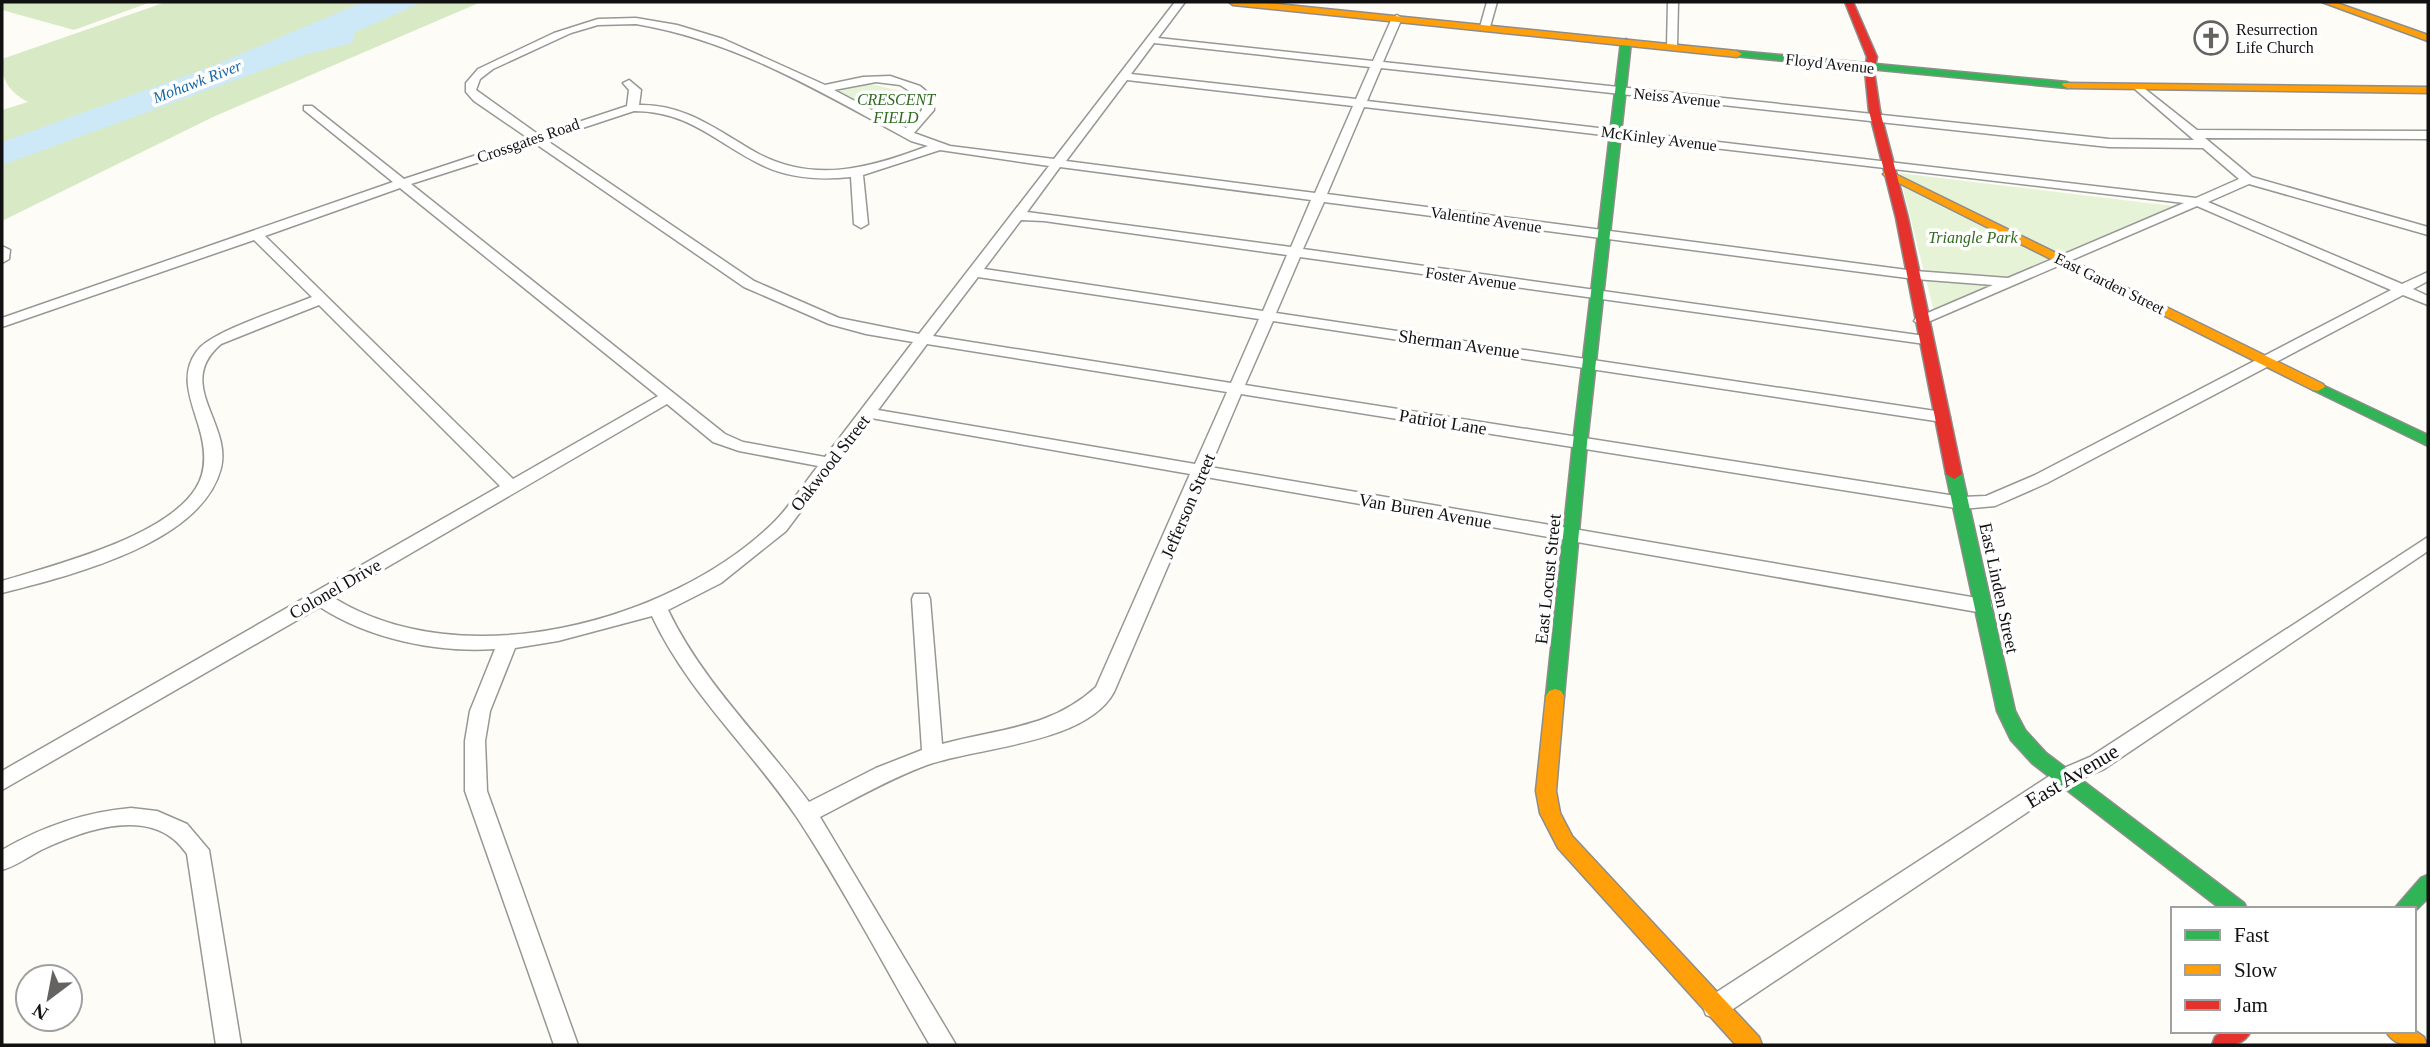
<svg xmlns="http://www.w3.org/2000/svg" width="2430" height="1047" viewBox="0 0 2430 1047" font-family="Georgia,serif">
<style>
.green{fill:#e7f3d7}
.forest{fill:#d8eac5}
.water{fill:#cde8f7}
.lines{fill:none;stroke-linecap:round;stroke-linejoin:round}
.street-casing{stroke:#979795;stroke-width:3}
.fast-casing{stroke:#8e8d8b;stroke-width:3}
.slow-casing{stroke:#8e8d8b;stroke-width:3}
.jam-casing{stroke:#8e8d8b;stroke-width:3}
.street{fill:#fffffe;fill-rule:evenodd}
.fast{fill:#30b455;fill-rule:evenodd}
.slow{fill:#ff9f0a;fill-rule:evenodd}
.jam{fill:#e5322d;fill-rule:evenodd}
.labels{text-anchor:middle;stroke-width:7;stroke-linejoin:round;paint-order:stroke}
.far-poi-label{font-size:16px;fill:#111;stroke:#fff;text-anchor:start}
.far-street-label{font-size:16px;fill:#111;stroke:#fff}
.far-water-label{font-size:16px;font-style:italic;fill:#1768a6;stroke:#fff}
.far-park-label{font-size:16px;font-style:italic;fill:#2f6b1f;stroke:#fff}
.street-label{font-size:18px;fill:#111;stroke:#fff}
.near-street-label{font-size:21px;fill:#111;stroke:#fff}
</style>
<rect width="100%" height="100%" fill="#fdfcf7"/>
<g class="green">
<path d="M871,84L905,92L918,107L916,116L898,130L826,92Z"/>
<path d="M1899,173L2173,206L1935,315Z"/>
</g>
<g class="forest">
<path d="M2,2H151L74,30L2,10Z"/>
<path d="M166,2H481L213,117L2,221V110L28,102C8,91 2,81 2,59Z"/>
</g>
<path class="water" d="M363,2H423L355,32L352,43L304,55L2,165V142L215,65Z"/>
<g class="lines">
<defs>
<g id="street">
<path d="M1175,2H1185L1158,38L1373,61L1392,18L1397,15L1402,18L1383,62L2109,139L2194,140L2136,90L2134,88L2140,85L2197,130L2428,131V139L2205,138L2252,177L2428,227V235L2249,184L2208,202L2402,284L2428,272V281L2413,289L2428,296V305L2403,295L2047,483L1995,506L1962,509L1241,394L1210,467L1983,599L1990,601L1992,606L1990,611L1983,613L1206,477L1114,692C1086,744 977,747 927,765C889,779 855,799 820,817L956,1045H930C886,970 846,892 798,819C751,749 688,693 652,616L558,641L515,648L490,711L485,741L487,791L578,1045H554L465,791V741L470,711L495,649C437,653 369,639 320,607L2,790V771L500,486L319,305L221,344C174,384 232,423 221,468C202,544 68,576 2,593V581C55,565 166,537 196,488C208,469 205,447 199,427C191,400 179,375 197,351C211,331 286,308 312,297L254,240L2,327V318L393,182L304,110V106H312L404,179L528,138L474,101L466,92V83L478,69L554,33L598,19L636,18L677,25L723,39L825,85L863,77L890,76L920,86L933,97L934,110L914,133L950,146L1054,159ZM636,24C737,41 822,93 911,141L928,146C871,168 814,184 757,153C718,131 686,104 639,105L641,90L629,80L623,83L629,90L627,106L539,135L476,90L480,79L493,69L571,33L598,25ZM1154,43L1370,67L1356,99L1131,74ZM1381,68L2109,147L2203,148L2239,179L2196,198L1367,101ZM1127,80L1353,106L1315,193L1066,161ZM876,82L900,85L921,98L922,110L906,128L834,90ZM1364,107L2184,203L2008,278L1915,271L1327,194ZM634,111C691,111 718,145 766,167C793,179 822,180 851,177L854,224L861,228L868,224L863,175L940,150L1049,166L919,334L839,318L754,281L546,140ZM536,144L744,287L829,324L866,334L913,342L825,457L743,442L725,434L411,184ZM1060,167L1311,200L1291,247L1027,212ZM400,188L658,396L513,479L265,236ZM1324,202L1915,279L1993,285L1916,318L1914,321L1921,325L2197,206L2391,290L2035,475L1986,496L1962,497L1245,385L1273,321L1942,422L1950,417L1942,412L1276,313L1300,257L1925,344L1932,340L1925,336L1303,249ZM1021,220L1044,221L1287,255L1263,311L984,269ZM978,277L1259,319L1231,383L933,336ZM927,344L1227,392L1195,464L878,410ZM667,404L713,442L739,451L818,466C803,485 789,508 772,524C669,623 462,677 334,598ZM871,418L1190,474L1096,687C1050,729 1000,728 942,744L930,599L928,594H914L912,599L922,750L876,768L809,802C762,738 703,683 668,610L721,583L786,531Z"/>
<path d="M1487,2H1497L1490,27L1485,30L1480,27Z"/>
<path d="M1668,2H1678L1677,47L1672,50L1667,47Z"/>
<path d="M2,246L10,250L9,259L2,263Z"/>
<path d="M2428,537V551L2104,769L2071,783L1724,1015L1715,1018L1706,1015L1703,1007L1706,999L2057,771L2090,757Z"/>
<path d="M131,808L157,811L187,824L209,850L241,1045H216L187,854C183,849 178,842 172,838C136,810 77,833 41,850C28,857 16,866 2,870V850C42,827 84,812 131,808Z"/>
</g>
<g id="fast">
<path d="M1626,39L1631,42L1587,443L1564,696L1561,701L1555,703L1549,701L1546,696L1573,443L1621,42Z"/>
<path d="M1737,51L2067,82L2072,85L2067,88L1734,56L1732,54Z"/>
<path d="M2318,383L2428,435V446L2313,390L2311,387Z"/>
<path d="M1954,469L1962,474L2015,711L2025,730L2046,753L2244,903L2247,909H2221L2032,763L2011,740L1997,711L1946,474Z"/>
<path d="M2428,875V898L2414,912V909H2394L2421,878Z"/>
</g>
<g id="slow">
<path d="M1229,2H1257L1737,51L1742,54L1737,57L1233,5Z"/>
<path d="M2322,2H2334L2428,35V41Z"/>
<path d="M2063,83L2428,87V93L2067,88L2062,85Z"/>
<path d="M1889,171L2323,384L2325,387L2318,391L2313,390L1885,176L1883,174Z"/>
<path d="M1555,689L1561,691L1564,696L1556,791L1560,813L1572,836L1759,1037L1762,1045H1736L1558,848L1540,813L1536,791L1546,696L1549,691Z"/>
<path d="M2414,1030L2424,1037L2427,1045C2410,1045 2394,1047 2386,1031Z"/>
</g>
<g id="jam">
<path d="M1845,2H1853L1877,57L1874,71L1880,111L1908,218L1962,474L1954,479L1946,474L1896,218L1869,111L1865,71L1867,57Z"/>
<path d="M2223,1031H2251C2243,1047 2229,1045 2212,1045L2215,1037Z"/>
</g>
</defs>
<use href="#street" class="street-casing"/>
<use href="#fast" class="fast-casing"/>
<use href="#slow" class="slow-casing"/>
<use href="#jam" class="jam-casing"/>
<use href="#street" class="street"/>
<use href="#fast" class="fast"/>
<use href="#slow" class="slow"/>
<use href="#jam" class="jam"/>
</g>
<defs>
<symbol id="church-ring" viewBox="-11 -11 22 22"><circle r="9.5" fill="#fff" stroke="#646362" stroke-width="1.5"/><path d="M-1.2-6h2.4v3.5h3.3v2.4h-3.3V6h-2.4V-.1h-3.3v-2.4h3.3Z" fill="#646362"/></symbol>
</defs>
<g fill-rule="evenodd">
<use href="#church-ring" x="2192" y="19" width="38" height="38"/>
</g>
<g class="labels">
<g class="far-poi-label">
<text x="2236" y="35">Resurrection<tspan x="2236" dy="18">Life Church</tspan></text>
</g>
<g class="far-street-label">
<text transform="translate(1830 63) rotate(6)" y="6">Floyd Avenue</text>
<text transform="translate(1677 97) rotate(6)" y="6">Neiss Avenue</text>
<text transform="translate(1659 138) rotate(7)" y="6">McKinley Avenue</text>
<text transform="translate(528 140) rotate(-19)" y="6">Crossgates Road</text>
<text transform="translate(1486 219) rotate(8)" y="6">Valentine Avenue</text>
<text transform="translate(1471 278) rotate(8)" y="6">Foster Avenue</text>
<text transform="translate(2110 283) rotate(26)" y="6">East Garden Street</text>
</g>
<g class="far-water-label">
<text transform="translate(197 81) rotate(-21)" y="6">Mohawk River</text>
</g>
<g class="far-park-label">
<text x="896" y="105">CRESCENT<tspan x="896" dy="18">FIELD</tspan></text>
<text x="1973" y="243">Triangle Park</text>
</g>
<g class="street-label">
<text transform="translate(1459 344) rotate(8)" y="6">Sherman Avenue</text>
<text transform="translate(1443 422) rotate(9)" y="6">Patriot Lane</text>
<text transform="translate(830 463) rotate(-52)" y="6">Oakwood Street</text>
<text transform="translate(1188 506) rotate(-67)" y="6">Jefferson Street</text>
<text transform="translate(1425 511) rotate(10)" y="6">Van Buren Avenue</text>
<text transform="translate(1548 579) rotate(-84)" y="6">East Locust Street</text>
<text transform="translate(1999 588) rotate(78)" y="6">East Linden Street</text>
<text transform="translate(335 589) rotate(-30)" y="6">Colonel Drive</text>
</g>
<g class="near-street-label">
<text transform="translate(2072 776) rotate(-31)" y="7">East Avenue</text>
</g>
</g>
<rect width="2430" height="1047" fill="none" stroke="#111111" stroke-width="7"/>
<rect x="2171" y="907" width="245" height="126" fill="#ffffff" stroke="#a0a0a0" stroke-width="2"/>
<rect x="2185" y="930" width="35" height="10" fill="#30b455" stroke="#a0a0a0" stroke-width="2"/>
<text x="2234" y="942" font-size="21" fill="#111111">Fast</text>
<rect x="2185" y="965" width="35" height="10" fill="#ff9f0a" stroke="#a0a0a0" stroke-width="2"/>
<text x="2234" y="977" font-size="21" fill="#111111">Slow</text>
<rect x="2185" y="1000" width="35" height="10" fill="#e5322d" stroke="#a0a0a0" stroke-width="2"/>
<text x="2234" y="1012" font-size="21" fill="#111111">Jam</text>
<g transform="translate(49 998) rotate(212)"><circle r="33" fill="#ffffff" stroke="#a0a0a0" stroke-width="2"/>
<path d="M0-5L12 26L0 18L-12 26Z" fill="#646362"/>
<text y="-10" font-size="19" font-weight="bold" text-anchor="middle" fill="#111111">N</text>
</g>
</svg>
